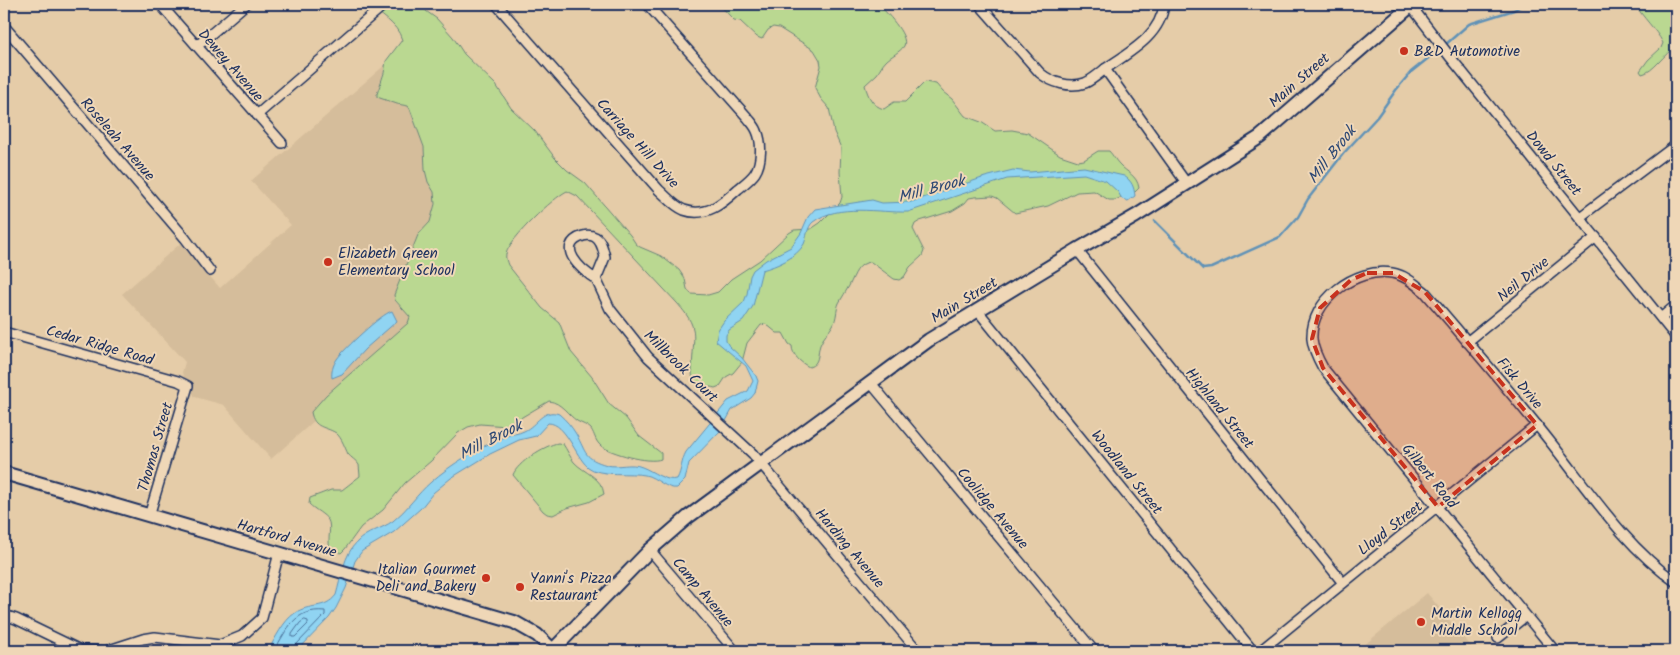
<svg xmlns="http://www.w3.org/2000/svg" width="1680" height="655" viewBox="0 0 1680 655" font-family="Kalam,sans-serif">
<style>
.built{fill:#d5bd9b}
.green{fill:#bad891;stroke:#6a8478}
.water{fill:#90d4f2;stroke:#6192b7}
.lines{fill:none;stroke-linecap:round;stroke-linejoin:round}
.shore{stroke:#4a7199;stroke-width:1}
.stream{stroke:#6192b7;stroke-width:2.5}
.street-casing{stroke:#1b2f5e;stroke-width:12}
.secondary-casing{stroke:#1b2f5e;stroke-width:16}
.street{stroke:#efd7b7;stroke-width:9}
.secondary{stroke:#efd7b7;stroke-width:12}
.marked{fill:#c8321e;fill-opacity:0.2;stroke:#c8321e;stroke-width:4;stroke-dasharray:10 6;stroke-linejoin:round}
.poi-dot{fill:#c8321e;stroke:#efd7b7;stroke-width:2}
.labels{text-anchor:middle;stroke-width:4;stroke-linejoin:round;paint-order:stroke}
.poi-label{font-size:15px;fill:#1b2f5e;stroke:#efd7b7;text-anchor:start}
.street-label{font-size:15px;fill:#1b2f5e;stroke:#efd7b7}
.water-label{font-size:16px;font-style:italic;fill:#2d4874;stroke:#efd7b7}
</style>
<rect width="100%" height="100%" fill="#e5cca8"/>
<filter id="ink" filterUnits="userSpaceOnUse"><feTurbulence type="fractalNoise" baseFrequency=".02" numOctaves="2"/><feDisplacementMap in="SourceGraphic" scale="10" xChannelSelector="R" yChannelSelector="G"/><feConvolveMatrix kernelMatrix="1 2 1 2 8 2 1 2 1" color-interpolation-filters="sRGB"/></filter>
<g filter="url(#ink)">
<g class="built">
<path d="M386,64L377,94L397,104L408,106L410,109L424,147L425,170L436,198L430,222L418,235L398,284L395,301L410,317L408,323L394,336L326,395L312,418L314,421L271,459L224,405L195,397L182,373L185,362L122,294L181,243L220,288L291,225L251,181Z"/>
<path d="M1427,593L1475,651H1357Z"/>
</g>
<g class="green">
<path d="M370,4H420L426,11L437,19L453,37L464,54L496,85L511,108L535,131L555,158L567,170L585,183L630,235L636,244L640,247L661,256L679,270L685,279L687,289L691,294L708,295L718,292L731,279L760,260L789,233L794,230L811,229L820,223L840,203L842,197L840,172L841,148L834,132L829,108L821,99L815,88L821,66L820,60L814,50L779,28L773,27L768,30L762,39L757,37L740,21L734,20L730,16L719,4H878C885,11 909,35 904,46C900,52 891,56 886,61C882,65 880,70 877,74C873,78 869,81 865,85C868,96 872,106 884,109L894,102H905L925,82L936,84L943,92L952,99L965,116L981,122L995,131L1012,130L1028,133L1060,155L1078,161L1084,160L1098,151H1109C1113,155 1115,160 1119,164C1127,173 1137,175 1139,188L1135,192L1115,200H1109L1094,191L1077,192L1048,206L1015,213L997,198L992,196L975,197L969,198L965,203L952,211L920,221L915,224L913,229L924,251L922,256L910,267L904,277L899,280L894,279L871,262C857,263 855,275 849,286C846,292 842,297 839,303C836,310 837,318 833,325C829,332 823,337 820,345C817,354 820,364 809,367C801,363 792,355 792,346L789,344L783,333H777L766,324L761,325L747,343L742,362L733,373L726,377L720,386L715,388C709,386 698,387 694,382C689,376 696,339 693,329C691,319 683,310 677,303L577,196L567,191C553,198 510,238 506,254C505,258 507,262 508,265L542,308L559,322L571,352L592,377L609,404L626,418L639,436L661,453V459C649,464 611,453 601,446C595,441 595,435 591,429C587,425 582,424 577,421C567,414 562,403 549,401L507,426L480,424L468,427L458,433L431,461L405,483L383,510L361,527L345,549L341,553L330,548C327,539 332,527 328,520C324,514 315,510 309,504L310,498L331,490H342L360,476L359,465C356,460 351,458 348,454C345,448 342,438 336,433C325,426 314,429 311,412L326,395L408,323L410,317L395,300L394,295L418,235L430,222L435,204L434,192L428,182L425,170L424,147L410,109L408,106L397,104L377,97V94L384,73L386,61L402,40C397,22 379,16 370,4Z"/>
<path d="M1635,4H1676V47C1664,53 1654,72 1642,74L1640,71L1648,60L1661,48L1663,43C1655,28 1643,18 1635,4Z"/>
<path d="M558,443L563,444C567,450 570,457 574,462C584,473 602,477 604,494L589,502L567,508L553,515L547,514L543,511L513,475C517,463 545,445 558,443Z"/>
</g>
<g class="water">
<path d="M1084,167L1124,176C1132,181 1134,187 1135,196L1128,201L1122,199L1118,192L1106,181L1084,174L1007,179L908,212C879,213 838,203 813,222C807,227 807,237 804,244C796,258 777,266 762,270L753,306L743,321L729,330L726,335V341L729,346L742,358L756,376L758,381L755,393L751,398L732,410L721,430L689,463L685,480L677,488C667,490 656,477 645,475C630,472 600,477 588,467C575,456 566,423 548,423L536,436L519,440L490,454L451,478L433,493L421,508L394,532L362,551L355,561L346,588L336,608L329,618L297,651H268C275,639 283,621 295,613C309,603 325,610 336,595C341,578 344,554 357,542C366,532 382,529 393,521C407,510 417,494 431,482C450,465 481,446 506,436C512,434 518,434 524,431C537,425 543,408 559,414C566,420 572,427 576,434C587,453 583,458 607,465C618,468 631,462 642,467C653,471 665,482 677,479C682,470 681,461 686,452L728,401L748,391L753,381L746,366L716,341L718,330L724,321L744,302L747,294L750,276L753,270L766,260L791,247L801,233L808,217L815,209L872,200L882,203L911,202L985,177L1013,170L1030,172Z"/>
<path d="M392,311L397,321L365,349L342,374L332,378C331,372 333,365 337,359C344,349 381,314 392,311Z"/>
</g>
<g class="lines">
<g class="shore">
<path d="M305,620L308,621V624L295,637H292V634L300,623Z"/>
<path d="M274,651C287,629 295,608 325,611V615L295,646L294,651"/>
</g>
<g class="stream">
<path d="M1445,45L1469,24L1514,10L1524,4"/>
<path d="M1155,221L1203,269L1211,268L1280,237L1298,217L1308,199L1343,154L1377,117L1396,90L1411,72L1441,48"/>
</g>
<defs>
<g id="street">
<path d="M160,4L282,143"/>
<path d="M496,4L659,190C667,197 674,206 684,210C706,218 723,203 738,189C744,184 751,179 755,173C762,162 762,142 757,131C755,126 751,122 748,118L647,4"/>
<path d="M979,4L1040,73C1052,83 1070,88 1085,83C1092,80 1099,74 1105,69L1187,184"/>
<path d="M1411,6L1451,58L1676,337"/>
<path d="M4,26L185,238L210,271"/>
<path d="M197,46L246,4"/>
<path d="M1105,69C1128,53 1161,36 1164,4"/>
<path d="M257,115L385,4"/>
<path d="M1580,217L1676,145"/>
<path d="M1077,250L1343,583"/>
<path d="M596,279C582,271 554,246 583,236C587,235 591,235 595,237C602,241 603,250 605,257L596,279L610,309L648,357L753,454L918,651"/>
<path d="M978,311L1253,651"/>
<path d="M1661,318L1676,305"/>
<path d="M4,332L178,381L188,386L149,516"/>
<path d="M1467,342L1596,237"/>
<path d="M870,382L1094,651"/>
<path d="M650,550L735,651"/>
<path d="M4,615L16,619L80,650L106,651L143,639L155,637L220,645L242,636L262,618L279,553"/>
<path d="M1498,638L1526,616"/>
<path d="M1260,651L1537,425"/>
<path d="M1555,651L1323,368C1318,359 1313,349 1312,339C1310,300 1356,267 1392,273C1405,275 1415,284 1425,292C1468,342 1511,392 1552,444C1590,492 1625,546 1676,582"/>
</g>
<g id="secondary">
<path d="M4,473L514,622L537,635L554,651"/>
<path d="M552,651L650,550L688,517L929,340L1077,250L1136,216L1260,137L1413,4"/>
</g>
</defs>
<use href="#street" class="street-casing"/>
<use href="#secondary" class="secondary-casing"/>
<use href="#street" class="street"/>
<use href="#secondary" class="secondary"/>
</g>
</g>
<path class="marked" d="M1367,273H1393L1425,292L1537,425L1438,507L1323,368L1312,339L1320,308L1351,280Z"/>
<g class="poi-dot">
<circle cx="1404" cy="51" r="5"/>
<circle cx="328" cy="262" r="5"/>
<circle cx="486" cy="578" r="5"/>
<circle cx="520" cy="587" r="5"/>
<circle cx="1421" cy="622" r="5"/>
</g>
<g class="labels">
<g class="poi-label">
<text x="1414" y="56">B&amp;D Automotive</text>
<text x="338" y="258">Elizabeth Green<tspan x="338" dy="17">Elementary School</tspan></text>
<text x="476" y="574" text-anchor="end">Italian Gourmet<tspan x="476" dy="17">Deli and Bakery</tspan></text>
<text x="530" y="583">Yanni's Pizza<tspan x="530" dy="17">Restaurant</tspan></text>
<text x="1431" y="618">Martin Kellogg<tspan x="1431" dy="17">Middle School</tspan></text>
</g>
<g class="street-label">
<text transform="translate(231 65) rotate(49)" y="5">Dewey Avenue</text>
<text transform="translate(1299 80) rotate(-41)" y="5">Main Street</text>
<text transform="translate(118 139) rotate(49)" y="5">Roseleah Avenue</text>
<text transform="translate(638 143) rotate(48)" y="5">Carriage Hill Drive</text>
<text transform="translate(1554 163) rotate(51)" y="5">Dowd Street</text>
<text transform="translate(1523 279) rotate(-39)" y="5">Neil Drive</text>
<text transform="translate(964 300) rotate(-31)" y="5">Main Street</text>
<text transform="translate(100 345) rotate(16)" y="5">Cedar Ridge Road</text>
<text transform="translate(681 366) rotate(44)" y="5">Millbrook Court</text>
<text transform="translate(1520 383) rotate(50)" y="5">Fisk Drive</text>
<text transform="translate(1220 408) rotate(51)" y="5">Highland Street</text>
<text transform="translate(155 447) rotate(-74)" y="5">Thomas Street</text>
<text transform="translate(1127 472) rotate(51)" y="5">Woodland Street</text>
<text transform="translate(1430 476) rotate(51)" y="5">Gilbert Road</text>
<text transform="translate(993 508) rotate(50)" y="5">Coolidge Avenue</text>
<text transform="translate(1390 528) rotate(-38)" y="5">Lloyd Street</text>
<text transform="translate(287 538) rotate(16)" y="5">Hartford Avenue</text>
<text transform="translate(850 548) rotate(50)" y="5">Harding Avenue</text>
<text transform="translate(703 592) rotate(50)" y="5">Camp Avenue</text>
</g>
<g class="water-label">
<text transform="translate(1331 154) rotate(-52)" y="6">Mill Brook</text>
<text transform="translate(931 188) rotate(-15)" y="6">Mill Brook</text>
<text transform="translate(490 439) rotate(-27)" y="6">Mill Brook</text>
</g>
</g>
<rect width="1680" height="655" fill="none" stroke="#efd7b7" stroke-width="20"/>
<rect x="10" y="10" width="1660" height="635" fill="none" stroke="#1b2f5e" stroke-width="2" filter="url(#ink)"/>
</svg>
